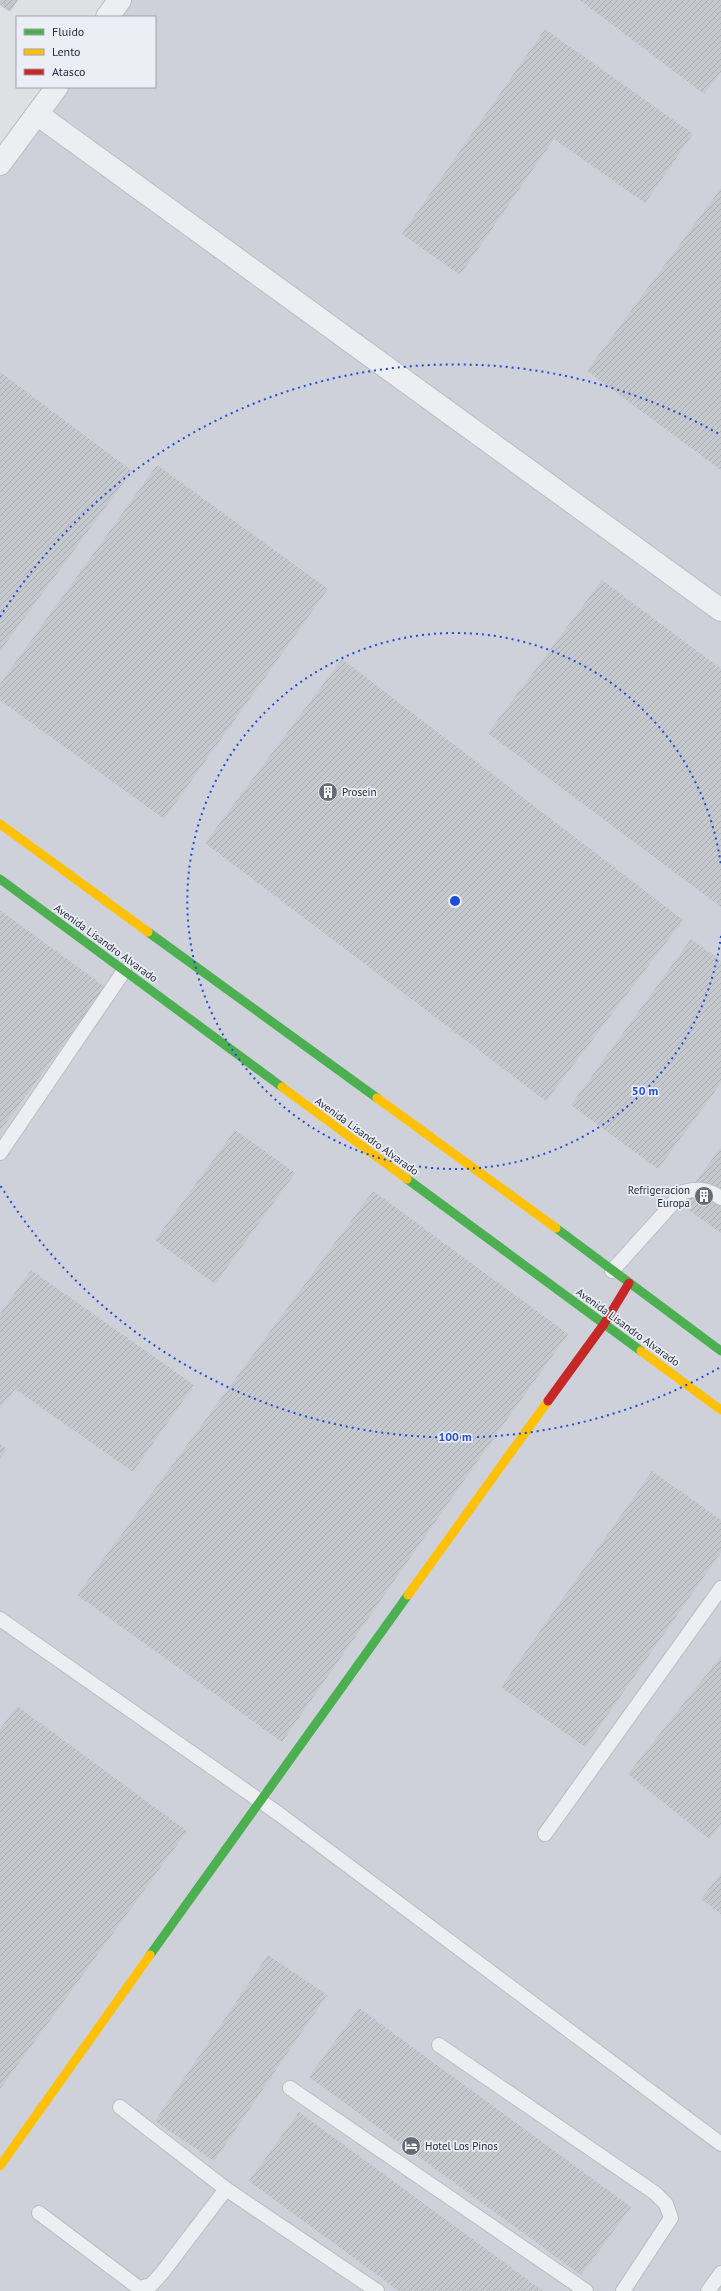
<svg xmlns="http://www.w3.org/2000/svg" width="721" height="2291" viewBox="0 0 721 2291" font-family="'PT Sans',sans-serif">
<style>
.built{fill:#ced1d9}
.building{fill:url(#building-hatch)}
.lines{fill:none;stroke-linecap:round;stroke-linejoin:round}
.lane-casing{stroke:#bbbdc1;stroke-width:16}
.street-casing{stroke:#bbbdc1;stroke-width:24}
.lane{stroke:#edeef1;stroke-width:14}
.street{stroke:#edeef1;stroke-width:22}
.fast{stroke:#4caf50;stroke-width:9}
.slow{stroke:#ffc107;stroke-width:9}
.jam{stroke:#c62828;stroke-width:9}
.ring{fill:none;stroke:#1d4ed8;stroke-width:2;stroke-dasharray:2 4}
.labels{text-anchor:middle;stroke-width:3.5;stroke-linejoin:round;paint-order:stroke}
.poi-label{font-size:11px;fill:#252c3d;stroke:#ebeef4;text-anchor:start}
.street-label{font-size:11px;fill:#252c3d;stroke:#ebeef4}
.centre{fill:#1d4ed8;stroke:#ebeef4;stroke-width:2}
.ring-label{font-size:12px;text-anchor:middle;font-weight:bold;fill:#1d4ed8;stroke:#ebeef4;stroke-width:3.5;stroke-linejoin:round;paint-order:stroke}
</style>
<defs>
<pattern id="building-hatch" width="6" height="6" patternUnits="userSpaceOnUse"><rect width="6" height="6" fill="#c5c8cc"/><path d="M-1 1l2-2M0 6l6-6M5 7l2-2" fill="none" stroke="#a9acb0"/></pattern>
</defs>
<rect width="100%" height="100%" fill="#dee0e3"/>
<path class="built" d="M120,0H721V2291H0V164L57,87H155V17H107Z"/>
<g class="building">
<path d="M0,0H18L10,12L0,5Z"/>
<path d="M580,0H721V72L704,94Z"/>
<path d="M545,29L693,134L645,203L554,139L460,275L402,234Z"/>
<path d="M721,188V470L587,371Z"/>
<path d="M0,372L132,471L0,651Z"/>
<path d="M157,465L328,589L164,819L0,700V684Z"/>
<path d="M602,580L721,669V907L488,733Z"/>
<path d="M342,659L683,920L546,1101L205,843Z"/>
<path d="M1,911L105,987L0,1131V912Z"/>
<path d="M691,939L721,961V1083L658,1169L571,1105Z"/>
<path d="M235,1130L295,1173L215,1284L155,1240Z"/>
<path d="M721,1147V1233L680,1204Z"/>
<path d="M373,1191L568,1334L483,1453L282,1742L77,1595Z"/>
<path d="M31,1270L194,1385L133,1472L15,1389L0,1408V1314Z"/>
<path d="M0,1444L7,1449L0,1458Z"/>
<path d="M652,1471L721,1520V1552L585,1747L501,1687Z"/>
<path d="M721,1656V1824L709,1839L628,1774Z"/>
<path d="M17,1706L187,1831L0,2089V1729Z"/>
<path d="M721,1873V1914L701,1899Z"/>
<path d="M268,1955L327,1995L214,2161L155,2121Z"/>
<path d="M359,2008L631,2207L581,2275L309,2077Z"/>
<path d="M299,2112L543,2291H399L249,2181Z"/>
</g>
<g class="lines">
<defs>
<g id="lane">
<path d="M0,1153L124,971"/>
<path d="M612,1271L683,1192C699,1188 708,1189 721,1198"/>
<path d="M0,1619L279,1814L721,2144"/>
<path d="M545,1834L721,1588"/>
<path d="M439,2045L655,2193L666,2204L671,2218L623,2291"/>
<path d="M290,2088L586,2291"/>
<path d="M120,2107L226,2189L377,2291"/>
<path d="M39,2213L139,2288L151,2285L162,2273L226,2189"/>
<path d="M708,2291L721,2273"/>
</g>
<g id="street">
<path d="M107,17L120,0"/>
<path d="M37,114L721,610"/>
<path d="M0,164L57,87"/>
</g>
</defs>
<use href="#lane" class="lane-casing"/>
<use href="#street" class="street-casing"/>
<use href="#lane" class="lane"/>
<use href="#street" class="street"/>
<g class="fast">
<path d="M0,879L282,1087"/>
<path d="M148,932L377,1098"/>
<path d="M407,1179L641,1351"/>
<path d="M556,1228L721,1351"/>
<path d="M150,1955L408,1595"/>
</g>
<g class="slow">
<path d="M0,824L148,932"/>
<path d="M282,1087L407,1179"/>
<path d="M377,1098L556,1228"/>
<path d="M641,1351L721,1410"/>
<path d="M408,1595L548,1401"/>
<path d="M0,2166L150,1955"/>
</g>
<path class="jam" d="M548,1401L604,1324L629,1283"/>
</g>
<g class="ring">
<path d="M721 936A268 268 0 1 1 721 866"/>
<path d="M719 1368A536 536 0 0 1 0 1185M0 617A536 536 0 0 1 719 434"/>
</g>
<defs>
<symbol id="building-disc" viewBox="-11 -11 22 22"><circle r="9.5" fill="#666b77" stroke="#ebeef4"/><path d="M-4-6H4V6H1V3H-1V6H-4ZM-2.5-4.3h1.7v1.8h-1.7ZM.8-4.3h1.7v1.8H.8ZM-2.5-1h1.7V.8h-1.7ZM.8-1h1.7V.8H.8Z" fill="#fff"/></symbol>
<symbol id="hotel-disc" viewBox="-11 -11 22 22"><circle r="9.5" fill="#666b77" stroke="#ebeef4"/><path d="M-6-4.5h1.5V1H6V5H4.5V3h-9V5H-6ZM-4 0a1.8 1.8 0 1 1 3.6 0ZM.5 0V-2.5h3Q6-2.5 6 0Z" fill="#fff"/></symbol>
</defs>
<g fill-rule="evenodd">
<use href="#building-disc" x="317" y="781" width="22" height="22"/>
<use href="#building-disc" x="693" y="1185" width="22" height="22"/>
<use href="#hotel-disc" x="400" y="2135" width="22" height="22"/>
</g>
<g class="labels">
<g class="poi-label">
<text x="342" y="796">Prosein</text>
<text x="690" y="1194" text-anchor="end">Refrigeracion<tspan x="690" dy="13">Europa</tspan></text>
<text x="425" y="2150">Hotel Los Pinos</text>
</g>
<g class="street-label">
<text transform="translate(106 943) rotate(36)" y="4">Avenida Lisandro Alvarado</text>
<text transform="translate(367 1136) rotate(36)" y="4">Avenida Lisandro Alvarado</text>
<text transform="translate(628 1327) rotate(36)" y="4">Avenida Lisandro Alvarado</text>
</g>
</g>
<circle cx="455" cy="901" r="6" class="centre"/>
<g class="ring-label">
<text x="645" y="1095">50 m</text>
<text x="455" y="1441">100 m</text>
</g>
<rect x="16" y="16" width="140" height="72" fill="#ebeef4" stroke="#9ca0ab"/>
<rect x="24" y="29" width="20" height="6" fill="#4caf50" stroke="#9ca0ab"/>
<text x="52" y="36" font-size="12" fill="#252c3d">Fluido</text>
<rect x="24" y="49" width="20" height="6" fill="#ffc107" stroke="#9ca0ab"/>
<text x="52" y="56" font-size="12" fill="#252c3d">Lento</text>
<rect x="24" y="69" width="20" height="6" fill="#c62828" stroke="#9ca0ab"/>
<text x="52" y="76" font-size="12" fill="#252c3d">Atasco</text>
</svg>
